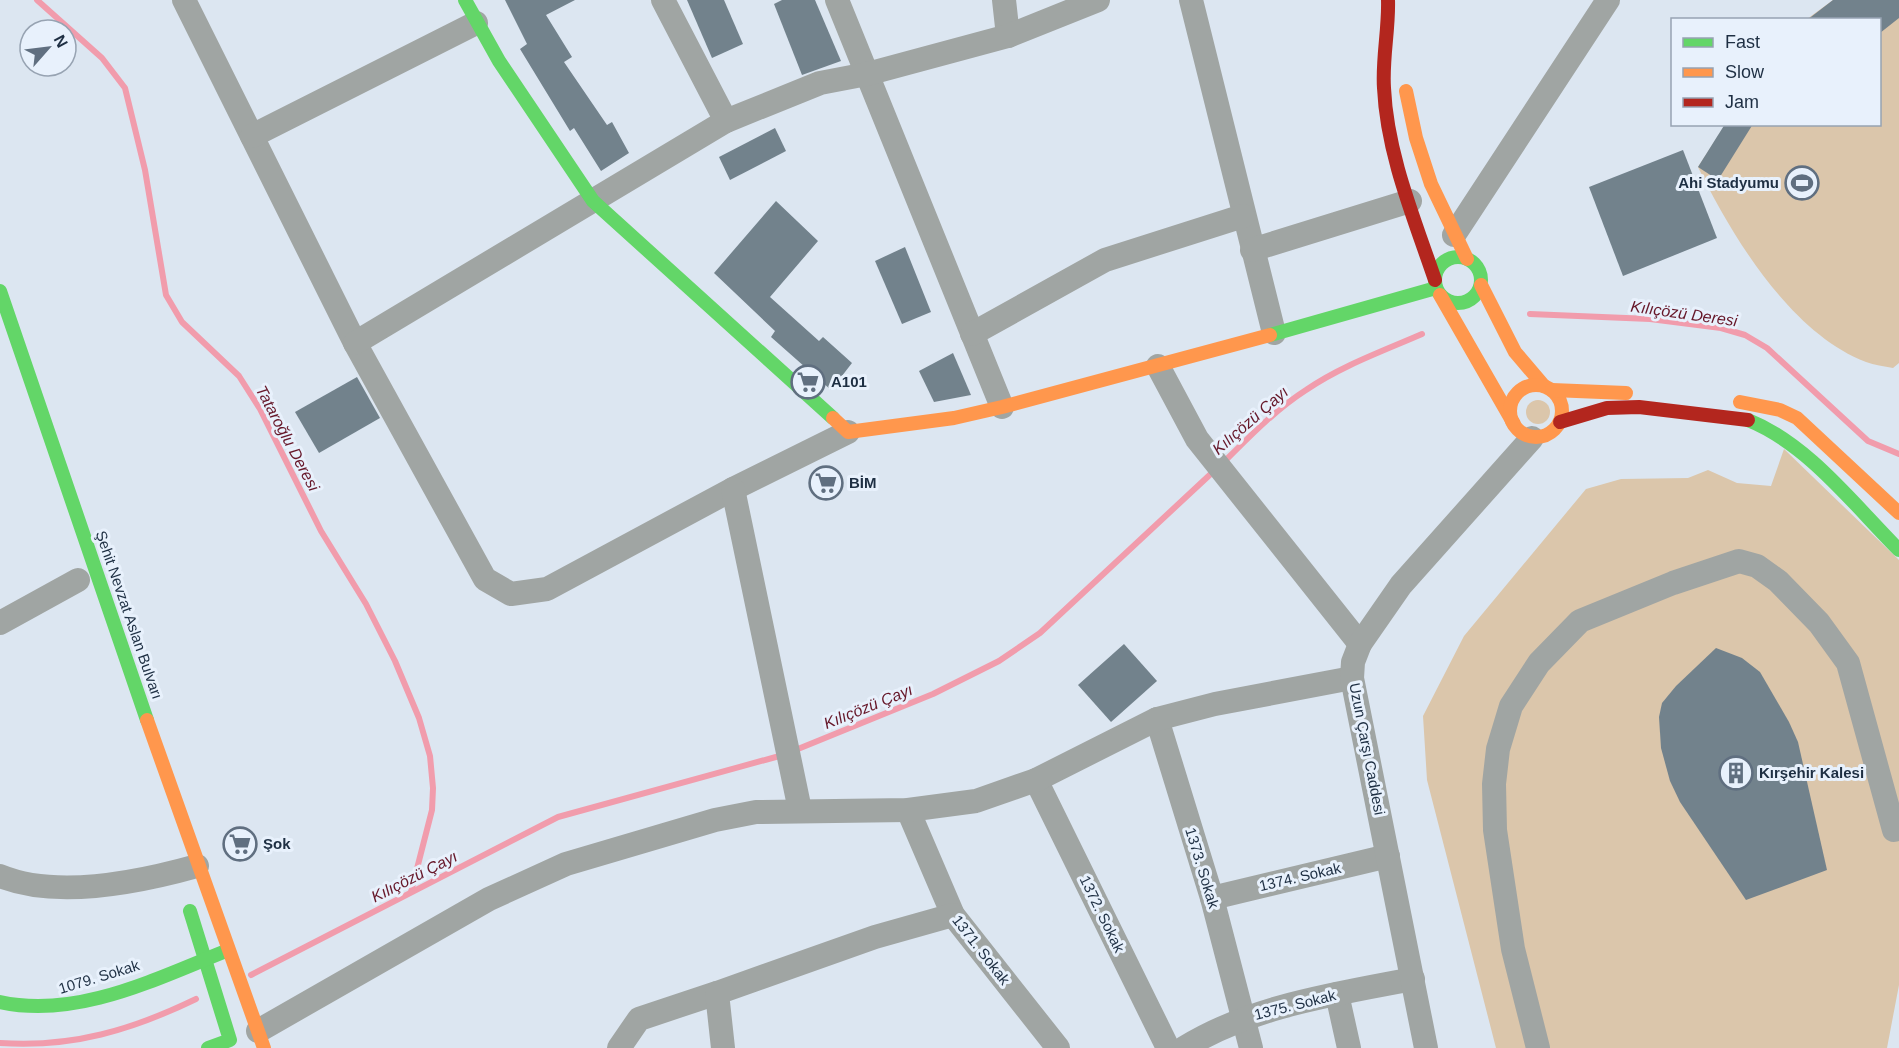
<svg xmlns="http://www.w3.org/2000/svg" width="1899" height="1048" viewBox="0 0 1899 1048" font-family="Helvetica,sans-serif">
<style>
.green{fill:#dbc6ab}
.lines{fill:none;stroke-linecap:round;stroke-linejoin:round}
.stream{stroke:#f19cac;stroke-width:6}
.building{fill:#72828c}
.street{stroke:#a0a5a3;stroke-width:24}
.fast{stroke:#63d668;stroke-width:14}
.slow{stroke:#ff974d;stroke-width:14}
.jam{stroke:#b3261e;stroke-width:14}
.labels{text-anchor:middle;stroke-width:6;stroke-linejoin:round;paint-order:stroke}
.poi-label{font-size:15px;font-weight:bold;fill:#1e2f43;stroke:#e8f1fc;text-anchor:start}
.street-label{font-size:15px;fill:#1e2f43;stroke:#e8f1fc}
.water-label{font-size:16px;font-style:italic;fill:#661729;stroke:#e8f1fc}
</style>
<rect width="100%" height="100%" fill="#dce6f1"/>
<g class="green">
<path d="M1833,0H1899V363L1893,368C1884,366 1874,365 1866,362C1790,333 1732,236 1698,167L1725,125L1880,124V20L1807,19Z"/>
<circle cx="1538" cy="412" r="12"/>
<path d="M1784,449L1899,560V985L1887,1048H1496L1427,780L1423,716L1464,636L1586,489L1621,479L1688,478L1708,470L1737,483L1771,486Z"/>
</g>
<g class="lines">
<g class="stream">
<path d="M37,0L102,58L125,88L145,170L166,295L182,322L239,376L260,409L321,531L366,604L395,661L419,718L430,756L433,788L432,810L411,892"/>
<path d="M1530,314L1650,319L1721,328L1745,335L1767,348L1868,441L1899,454"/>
<path d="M1223,463C1249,437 1275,410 1306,390C1341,366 1383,351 1422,334"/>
<path d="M793,751L933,694L999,661L1040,633L1215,470"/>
<path d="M251,975L558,817L783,755"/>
<path d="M0,1043C72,1048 132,1030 196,999"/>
</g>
</g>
<g class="building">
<path d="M505,0H575L546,15L572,57L564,62L607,125L612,122L629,153L601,171L574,128L570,131L520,49L527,44Z"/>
<path d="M687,0H724L743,44L712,58Z"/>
<path d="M782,0H815L841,61L802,75L774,4Z"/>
<path d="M1833,0H1899V18L1880,33V20H1807Z"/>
<path d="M1725,124H1753L1718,180L1698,167Z"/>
<path d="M775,128L786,151L730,180L719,157Z"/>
<path d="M1683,150L1717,238L1623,276L1589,187Z"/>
<path d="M776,201L818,241L770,297L819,341L823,337L852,363L831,390L771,337L775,331L714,273Z"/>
<path d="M905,247L931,312L902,324L875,261Z"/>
<path d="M953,353L971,395L934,402L919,371Z"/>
<path d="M357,377L380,418L319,453L295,412Z"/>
<path d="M1124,644L1157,681L1111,722L1078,685Z"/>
<path d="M1716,648L1742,658L1760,672L1789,722L1798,742L1827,870L1746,900L1680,802L1670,781L1661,748L1659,717L1662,703L1676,686Z"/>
</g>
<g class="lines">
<g class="street">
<path d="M184,0L355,343L485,579L511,594L547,589L733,489L848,432"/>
<path d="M663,0L726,121"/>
<path d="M837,0L1002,407"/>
<path d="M1004,0L1008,36"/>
<path d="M1191,0L1274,333"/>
<path d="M252,136L476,23"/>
<path d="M1454,235L1608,0"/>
<path d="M1252,250L1410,201"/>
<path d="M972,334L1105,260L1243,216"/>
<path d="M355,343L726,121L820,83L867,74L1008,36L1098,0"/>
<path d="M1158,366L1197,439L1360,644"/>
<path d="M733,489L800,810"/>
<path d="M0,623L78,580"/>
<path d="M1157,719L1212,898L1251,1048"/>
<path d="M1036,780L1168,1048"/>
<path d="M908,810L953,915L1058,1048"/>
<path d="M0,876C56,899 140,882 197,866"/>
<path d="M1212,898L1388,856"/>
<path d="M1337,994L1349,1048"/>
<path d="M258,1031L489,899L566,864L715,820L756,812L908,810L976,801L1036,780L1157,719L1215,704L1352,678"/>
<path d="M619,1048L639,1019L717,993"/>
<path d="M723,1048L717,993L875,937L953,915"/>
<path d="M1184,1048C1252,1006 1335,994 1413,979"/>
<path d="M1426,1048L1352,678L1353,662L1360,644L1401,585L1532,438"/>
<path d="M1538,1048L1513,949L1495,830L1494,784L1498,749L1511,706L1539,663L1580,621L1673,583L1739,561L1757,566L1778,581L1819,623L1848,663L1894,830"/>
</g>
<g class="fast">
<path d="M465,0L499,61L593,201L833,418"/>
<circle cx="1458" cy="280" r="23"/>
<path d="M0,291L147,720"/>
<path d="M1270,335L1436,288"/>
<path d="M1748,420C1808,444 1854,505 1899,550"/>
<path d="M190,911L230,1040L208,1048"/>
<path d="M0,1002C77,1019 155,979 226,951"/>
</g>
<g class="slow">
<path d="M1406,91L1416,138L1431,184L1467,259"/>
<path d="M1481,285L1515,352L1544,386"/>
<path d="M1440,295L1514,424"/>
<circle cx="1536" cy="411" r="26"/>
<path d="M1552,390L1626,393"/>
<path d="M1740,402L1780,410L1797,418L1899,513"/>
<path d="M833,418L848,432L954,418L1002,407L1270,335"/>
<path d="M147,720L264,1048"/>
</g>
<g class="jam">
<path d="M1388,0C1389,29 1382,59 1384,88C1387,154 1414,218 1435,280"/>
<path d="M1560,422L1607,408L1639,407L1748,420"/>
</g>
</g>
<defs>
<symbol id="stadium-ring" viewBox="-11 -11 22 22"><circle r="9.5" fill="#e8f1fc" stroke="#606f80" stroke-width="1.5"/><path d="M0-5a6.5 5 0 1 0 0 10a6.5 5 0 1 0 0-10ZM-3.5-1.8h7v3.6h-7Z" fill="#606f80"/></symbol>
<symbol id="supermarket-ring" viewBox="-11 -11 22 22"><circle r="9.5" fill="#e8f1fc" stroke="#606f80" stroke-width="1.5"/><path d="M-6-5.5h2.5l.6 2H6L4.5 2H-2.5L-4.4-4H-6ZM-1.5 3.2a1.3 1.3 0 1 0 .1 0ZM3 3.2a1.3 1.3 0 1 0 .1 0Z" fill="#606f80"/></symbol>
<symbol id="building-ring" viewBox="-11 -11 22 22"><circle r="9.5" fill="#e8f1fc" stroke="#606f80" stroke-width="1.5"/><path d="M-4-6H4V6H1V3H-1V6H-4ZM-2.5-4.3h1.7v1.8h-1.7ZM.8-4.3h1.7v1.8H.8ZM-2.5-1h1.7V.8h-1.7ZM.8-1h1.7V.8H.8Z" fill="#606f80"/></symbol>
</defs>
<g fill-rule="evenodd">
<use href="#stadium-ring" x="1783" y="164" width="38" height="38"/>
<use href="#supermarket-ring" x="789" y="363" width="38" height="38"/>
<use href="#supermarket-ring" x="807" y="464" width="38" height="38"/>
<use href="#building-ring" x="1717" y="754" width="38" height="38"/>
<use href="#supermarket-ring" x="221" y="825" width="38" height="38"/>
</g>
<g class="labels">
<g class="poi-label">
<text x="1779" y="188" text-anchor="end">Ahi Stadyumu</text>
<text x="831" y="387">A101</text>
<text x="849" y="488">BİM</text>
<text x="1759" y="778">Kırşehir Kalesi</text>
<text x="263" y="849">Şok</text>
</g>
<g class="street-label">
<text transform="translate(129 615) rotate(71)" y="5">Şehit Nevzat Aslan Bulvarı</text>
<text transform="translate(1367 749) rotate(79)" y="5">Uzun Çarşı Caddesi</text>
<text transform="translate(1202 868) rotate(73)" y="5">1373. Sokak</text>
<text transform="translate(1300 877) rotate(-13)" y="5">1374. Sokak</text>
<text transform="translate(1102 914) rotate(64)" y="5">1372. Sokak</text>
<text transform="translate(981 950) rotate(52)" y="5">1371. Sokak</text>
<text transform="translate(99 977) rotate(-17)" y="5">1079. Sokak</text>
<text transform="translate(1295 1005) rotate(-14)" y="5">1375. Sokak</text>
</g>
<g class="water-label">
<text transform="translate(1684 313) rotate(8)" y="6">Kılıçözü Deresi</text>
<text transform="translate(1250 420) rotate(-41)" y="6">Kılıçözü Çayı</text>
<text transform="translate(288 438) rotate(62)" y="6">Tataroğlu Deresi</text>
<text transform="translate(868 706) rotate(-22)" y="6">Kılıçözü Çayı</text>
<text transform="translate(414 876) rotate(-27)" y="6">Kılıçözü Çayı</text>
</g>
</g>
<rect x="1671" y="18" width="210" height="108" fill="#e8f1fc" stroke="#97a3b2" stroke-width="1.5"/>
<rect x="1683" y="38" width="30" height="9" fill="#63d668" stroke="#97a3b2" stroke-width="1.5"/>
<text x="1725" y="48" font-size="18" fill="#1e2f43">Fast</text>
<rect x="1683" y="68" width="30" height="9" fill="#ff974d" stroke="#97a3b2" stroke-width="1.5"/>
<text x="1725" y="78" font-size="18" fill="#1e2f43">Slow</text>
<rect x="1683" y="98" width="30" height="9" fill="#b3261e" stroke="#97a3b2" stroke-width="1.5"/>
<text x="1725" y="108" font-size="18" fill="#1e2f43">Jam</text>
<g transform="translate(48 48) rotate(62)"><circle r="28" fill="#e8f1fc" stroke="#97a3b2" stroke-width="1.5"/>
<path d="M0-4.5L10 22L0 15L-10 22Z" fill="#606f80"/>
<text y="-9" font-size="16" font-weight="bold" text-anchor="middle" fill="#1e2f43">N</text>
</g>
</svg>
